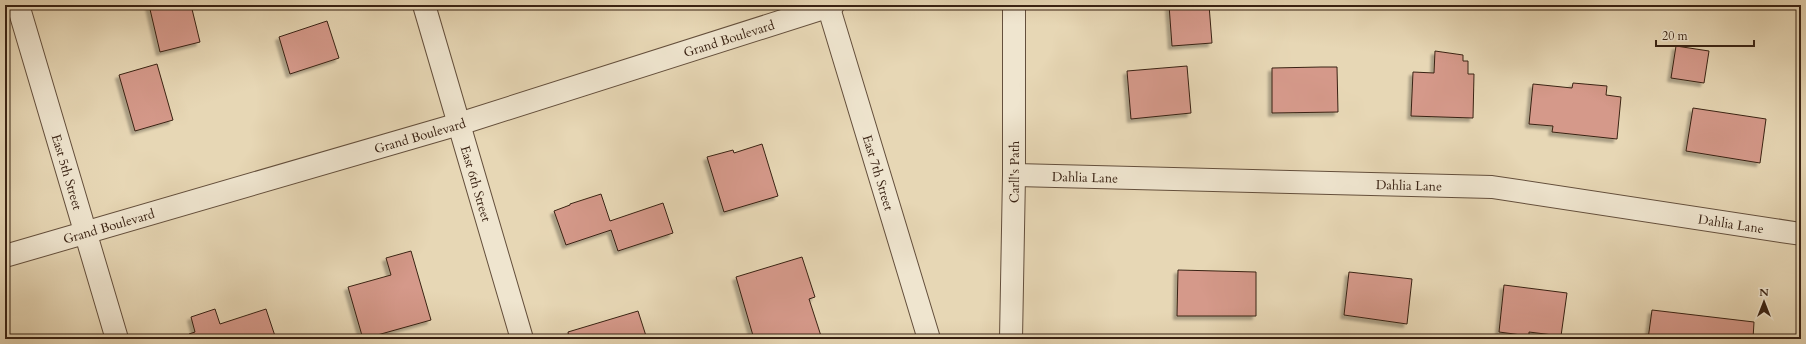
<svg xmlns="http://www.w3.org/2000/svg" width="1806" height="344" viewBox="0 0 1806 344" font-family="Cardo,serif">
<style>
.building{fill:#d5998a;stroke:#392213;filter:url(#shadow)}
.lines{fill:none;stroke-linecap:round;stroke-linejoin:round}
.minor-casing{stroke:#644f3c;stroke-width:24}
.minor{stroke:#efe5cf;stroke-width:22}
.labels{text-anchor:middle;stroke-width:4;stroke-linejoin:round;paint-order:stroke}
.street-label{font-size:13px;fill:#392213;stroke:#efe5cf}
</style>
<defs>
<filter id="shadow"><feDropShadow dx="-3.5" dy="3.5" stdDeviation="1" flood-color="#0004"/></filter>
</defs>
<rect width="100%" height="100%" fill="#e7d7b5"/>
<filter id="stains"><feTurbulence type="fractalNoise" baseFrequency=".005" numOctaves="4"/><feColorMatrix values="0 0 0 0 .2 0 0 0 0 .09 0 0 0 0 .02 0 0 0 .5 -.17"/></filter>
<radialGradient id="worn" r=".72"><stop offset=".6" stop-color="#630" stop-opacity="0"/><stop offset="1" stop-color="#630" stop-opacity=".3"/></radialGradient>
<g class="building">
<path d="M149,5H191L200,42L160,52Z"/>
<path d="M1169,5H1209L1212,43L1172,46Z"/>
<path d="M327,21L339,58L290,74L279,37Z"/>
<path d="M1676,46L1709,51L1704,83L1671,78Z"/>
<path d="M1435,51L1463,55V61H1468V74H1474L1473,118L1411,116L1413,72L1434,73Z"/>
<path d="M157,64L173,120L135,131L119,75Z"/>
<path d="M1187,66L1191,113L1131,119L1127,71Z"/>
<path d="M1321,67H1337L1338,112L1272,113V68Z"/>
<path d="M1573,83L1607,86L1606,95L1621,97L1617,139L1552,132L1553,126L1529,124L1533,84L1572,88Z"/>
<path d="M1693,108L1766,119L1760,163L1686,151Z"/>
<path d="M762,144L778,196L724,212L707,157L733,150L734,153Z"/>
<path d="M601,194L610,221L663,203L673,233L618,251L611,230L566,245L554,211L570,205V204Z"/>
<path d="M411,251L431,320L363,339L348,287L391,275L386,258Z"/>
<path d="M802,257L815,297L809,299L822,339H754L736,277Z"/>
<path d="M1178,270L1256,272V316H1177Z"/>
<path d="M1349,272L1412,279L1407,324L1344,315Z"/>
<path d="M1504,285L1567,293L1561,336L1529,332V336L1499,332Z"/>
<path d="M215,309L220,324L266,309L276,339H190L189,334L195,332L191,317Z"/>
<path d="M1652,310L1754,322L1753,339H1648Z"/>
<path d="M638,311L647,339H569L568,332Z"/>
</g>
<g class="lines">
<defs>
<g id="minor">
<path id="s1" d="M18,5L117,339"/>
<path id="s2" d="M424,5L522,339"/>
<path id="s3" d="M828,5L929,339"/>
<path id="s4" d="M1014,175L1492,187L1801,234"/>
<path id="s5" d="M5,256L459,124L833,5"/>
<path id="s6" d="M1011,339L1014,175V5"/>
</g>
</defs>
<use href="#minor" class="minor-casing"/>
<use href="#minor" class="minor"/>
</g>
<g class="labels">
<g class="street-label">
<text dy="5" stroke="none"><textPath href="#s5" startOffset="756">Grand Boulevard</textPath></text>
<text dy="5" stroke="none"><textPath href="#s5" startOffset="432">Grand Boulevard</textPath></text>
<text dy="5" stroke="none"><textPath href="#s1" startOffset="174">East 5th Street</textPath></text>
<text dy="5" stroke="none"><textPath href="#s3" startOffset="175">East 7th Street</textPath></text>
<text dy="5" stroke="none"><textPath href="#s6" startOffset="167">Carll's Path</textPath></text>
<text dy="5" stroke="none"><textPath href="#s4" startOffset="71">Dahlia Lane</textPath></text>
<text dy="5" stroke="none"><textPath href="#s2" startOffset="186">East 6th Street</textPath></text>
<text dy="5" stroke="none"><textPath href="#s4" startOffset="395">Dahlia Lane</textPath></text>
<text dy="5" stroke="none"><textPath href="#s4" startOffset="720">Dahlia Lane</textPath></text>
<text dy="5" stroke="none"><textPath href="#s5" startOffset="108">Grand Boulevard</textPath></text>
</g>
</g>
<rect width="1806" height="344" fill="none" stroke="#e7d7b5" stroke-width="20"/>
<rect x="6" y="6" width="1794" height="332" fill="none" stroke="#392213" stroke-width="2"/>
<rect x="10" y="10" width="1786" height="324" fill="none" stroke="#392213"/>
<g transform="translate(1764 302)" stroke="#efe5cf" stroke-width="3" paint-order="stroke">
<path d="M0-3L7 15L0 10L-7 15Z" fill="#392213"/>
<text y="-6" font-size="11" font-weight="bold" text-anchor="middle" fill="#392213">N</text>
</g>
<path d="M1656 40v6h98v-6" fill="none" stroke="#392213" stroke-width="2"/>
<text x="1662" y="40" font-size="12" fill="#392213" stroke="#efe5cf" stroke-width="3" paint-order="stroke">20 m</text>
<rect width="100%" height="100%" filter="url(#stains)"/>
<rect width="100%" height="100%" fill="url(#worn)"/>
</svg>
